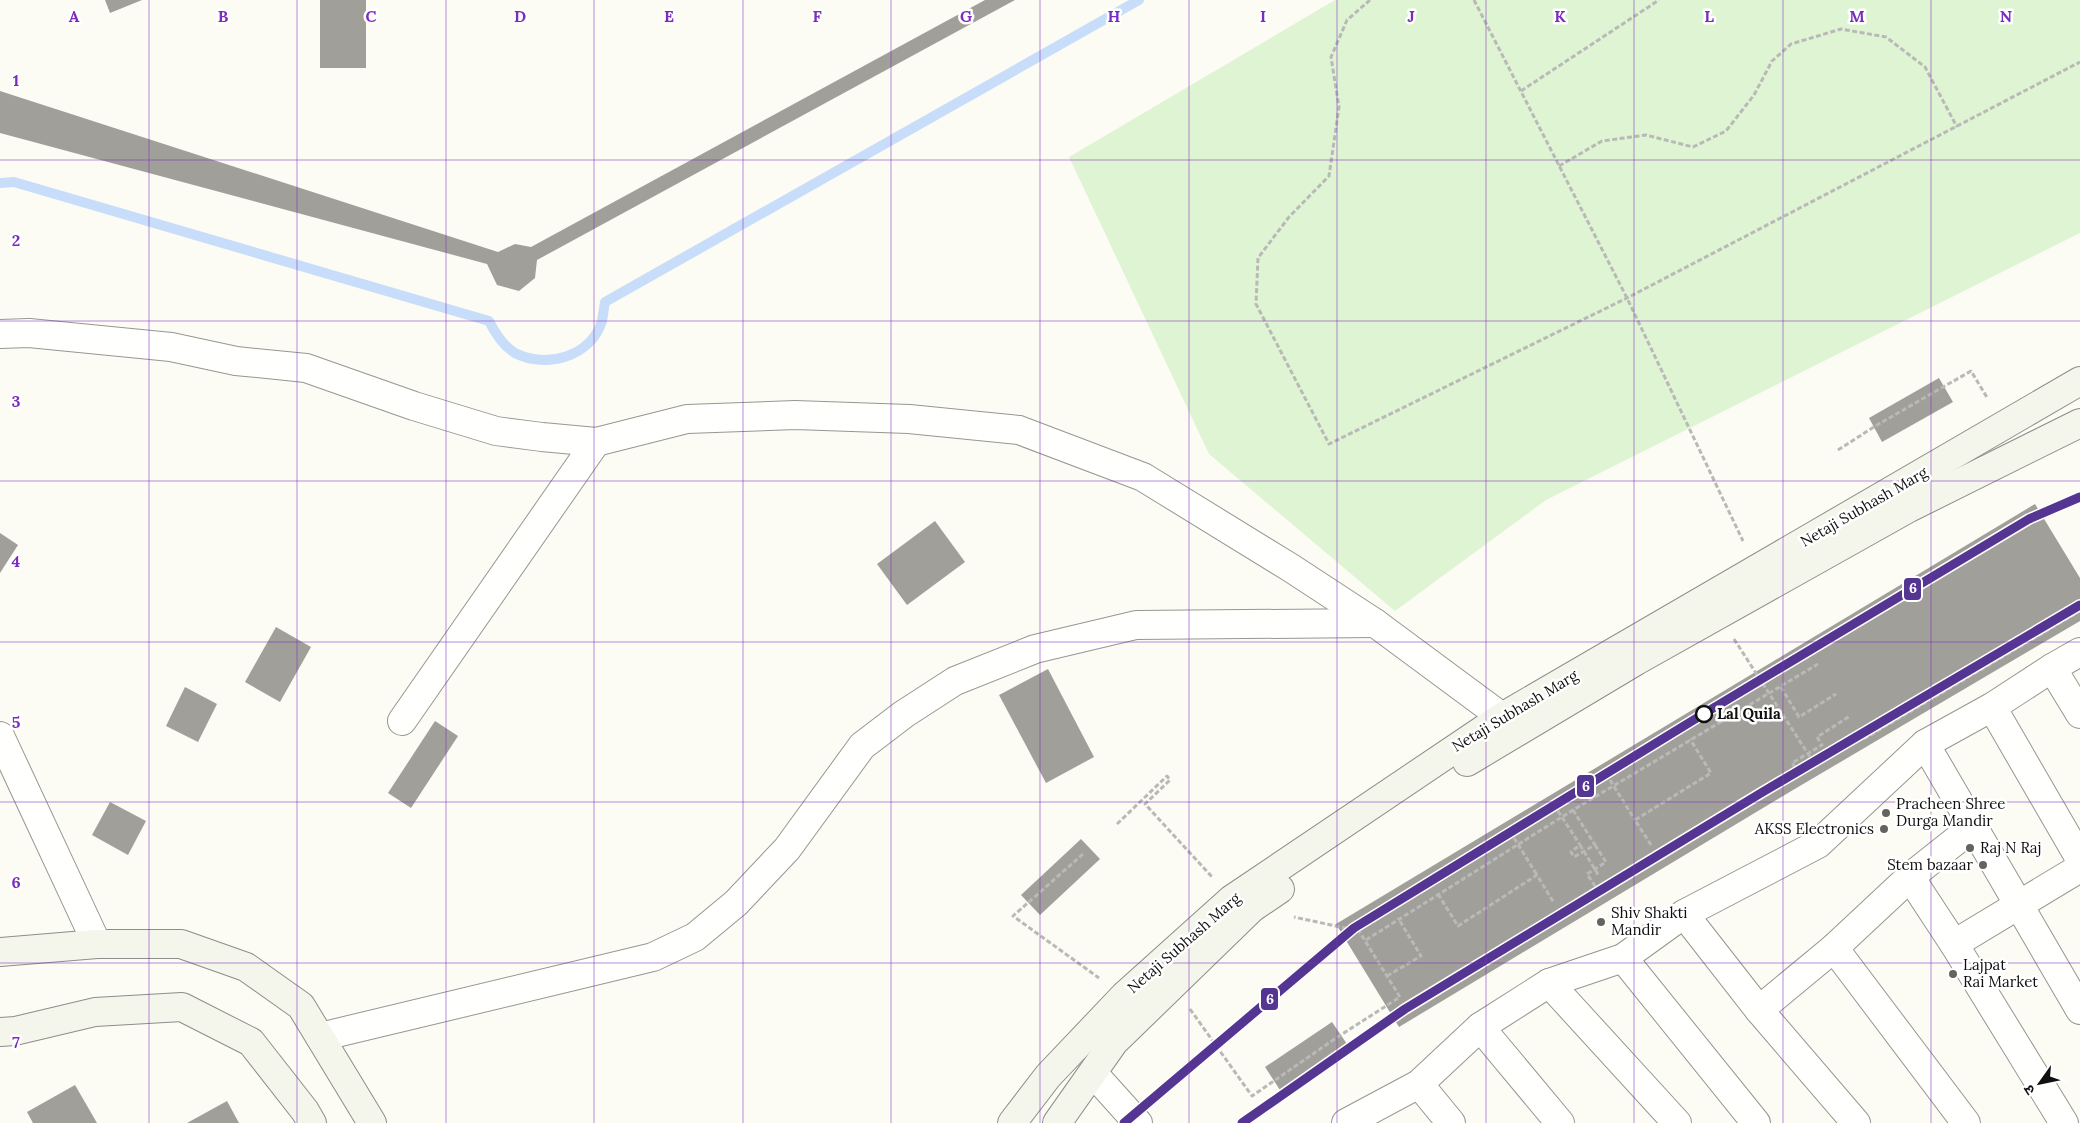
<svg xmlns="http://www.w3.org/2000/svg" width="2080" height="1123" viewBox="0 0 2080 1123" font-family="Lora,'Noto Sans Devanagari',serif">
<style>
.green{fill:#dff4d3}
.lines{fill:none;stroke-linecap:round;stroke-linejoin:round}
.stream{stroke:#c8ddf9;stroke-width:10}
.building{fill:#a09f9a}
.street-casing{stroke:#969693;stroke-width:30}
.secondary-casing{stroke:#8d8d8a;stroke-width:30}
.path{stroke:#b9b9b8;stroke-width:3;stroke-dasharray:5 2.5;stroke-linecap:butt}
.street{stroke:#fffffe;stroke-width:28}
.secondary{stroke:#f4f5eb;stroke-width:28}
.metro-1-casing{stroke:#fff;stroke-width:12}
.metro-1{stroke:#553592;stroke-width:9}
.grid{fill:none;stroke:#7b2cbf;stroke-width:1;stroke-opacity:0.55}
.stop-dot{fill:#fff;stroke:#101010;stroke-width:2.5}
.poi-dot{fill:#636360;stroke:#fff;stroke-width:2}
.labels{text-anchor:middle;stroke-width:5;stroke-linejoin:round;paint-order:stroke}
.street-label{font-size:15px;fill:#101010;stroke:#fff}
.stop-label{font-size:15px;font-weight:bold;fill:#101010;stroke:#fff;text-anchor:start}
.poi-label{font-size:15px;fill:#101010;stroke:#fff;text-anchor:start}
.grid-label{font-size:16px;text-anchor:middle;font-weight:bold;fill:#7b2cbf;stroke:#fff;stroke-width:5;stroke-linejoin:round;paint-order:stroke}
.line-badge{stroke:#fff;stroke-width:2}
.badge-label{font-size:14px;text-anchor:middle;font-weight:bold;fill:#fff}
</style>
<rect width="100%" height="100%" fill="#fcfcf5"/>
<path class="green" d="M1335,0H2080V233L1546,500L1395,611L1209,454L1069,157Z"/>
<g class="lines">
<path class="stream" d="M0,183L14,182L489,321C495,333 503,346 515,353C546,369 591,357 602,321C603,315 604,308 605,302L1139,0"/>
</g>
<g class="building">
<path d="M105,0H142L110,13Z"/>
<rect x="320" y="0" width="46" height="68"/>
<path d="M985,0H1015L537,260L535,278L519,291L497,285L487,264L0,133V91L498,252L515,244L531,247Z"/>
<path d="M1939,378L1953,402L1882,442L1869,418Z"/>
<path d="M2035,504L2080,578V621L1793,790L1399,1027L1336,924Z"/>
<path d="M935,521L965,562L907,605L877,564Z"/>
<path d="M0,533L18,545L0,573Z"/>
<path d="M276,627L311,647L280,702L245,682Z"/>
<path d="M1048,669L1094,757L1046,783L999,695Z"/>
<path d="M185,687L217,704L198,742L166,726Z"/>
<path d="M435,721L458,736L411,808L388,793Z"/>
<path d="M110,802L146,821L128,855L92,835Z"/>
<path d="M1081,839L1100,859L1040,915L1021,895Z"/>
<path d="M1332,1022L1347,1044L1280,1090L1265,1067Z"/>
<path d="M75,1085L97,1123H33L27,1112Z"/>
<path d="M227,1101L239,1123H187Z"/>
</g>
<g class="lines">
<defs>
<g id="street">
<path d="M0,334L29,333L171,347L236,361L306,368L414,406L496,431L542,437L596,442L687,419L795,415L909,419L1019,430L1143,477L1291,568L1375,623L1502,717"/>
<path d="M2052,668L2080,714"/>
<path d="M1992,707L2080,859"/>
<path d="M402,721L596,442"/>
<path d="M0,736L97,944"/>
<path d="M1925,744L2080,1010"/>
<path d="M1910,877L1954,944L2064,1123"/>
<path d="M1684,914L1759,1010L1856,1123"/>
<path d="M1954,944L2080,868"/>
<path d="M1834,948L1966,1123"/>
<path d="M1623,958L1756,1123"/>
<path d="M1549,983L1677,1123"/>
<path d="M1759,1010L1834,948L1910,877L1973,827"/>
<path d="M1480,1027L1560,1123"/>
<path d="M320,1037L653,957L695,937L736,903L787,849L862,746L904,714L955,681L1035,649L1136,625L1375,623"/>
<path d="M1093,1073L1138,1123"/>
<path d="M1419,1084L1451,1123"/>
<path d="M1346,1123L1419,1084L1480,1027L1549,983L1623,958L1684,914L1818,844L1925,744L1992,707L2052,668L2080,652"/>
</g>
<g id="secondary">
<path d="M1467,762L1636,661L1909,508L2080,423"/>
<path d="M0,952L97,944H181L246,967L301,1006L372,1123"/>
<path d="M0,1032L15,1031L95,1012L182,1007L251,1042L305,1111L312,1123"/>
<path d="M1012,1123L1048,1076L1124,996L1232,899L1502,717L2080,381"/>
<path d="M1057,1123L1114,1042L1252,908L1280,889"/>
</g>
</defs>
<use href="#street" class="street-casing"/>
<use href="#secondary" class="secondary-casing"/>
<g class="path">
<path d="M1370,0L1347,20L1331,57L1339,107L1329,176L1289,217L1258,258L1256,304L1329,444L1627,298L2080,62"/>
<path d="M1474,0L1627,298L1743,541"/>
<path d="M1521,91L1659,0"/>
<path d="M1559,166L1602,141L1646,135L1693,147L1726,131L1754,95L1772,61L1791,44L1841,29L1886,37L1925,67L1957,127"/>
<path d="M1838,450L1877,425L1971,371L1988,399"/>
<path d="M1734,639L1812,760L1797,770L1792,763L1822,745L1817,737L1850,716"/>
<path d="M1781,687L1799,717L1836,694"/>
<path d="M1864,739L2080,611"/>
<path d="M1610,780L1635,820"/>
<path d="M1573,810L1595,845L1574,857L1571,852L1580,845L1599,876"/>
<path d="M1558,811L1580,845"/>
<path d="M1117,824L1167,776L1170,780L1145,804L1213,878"/>
<path d="M1514,838L1537,875"/>
<path d="M1595,845L1606,862L1587,874L1597,889"/>
<path d="M1651,845L1635,820L1711,773L1690,739"/>
<path d="M1083,854L1013,916L1099,978"/>
<path d="M1438,894L1458,926L1537,875L1554,903"/>
<path d="M1366,940L1573,810L1818,664"/>
<path d="M1387,976L1421,956L1398,918"/>
<path d="M1190,1009L1252,1096L1336,1038L1400,997L1359,931L1294,917"/>
</g>
<use href="#street" class="street"/>
<use href="#secondary" class="secondary"/>
<defs>
<g id="metro-1">
<path d="M1124,1123L1354,928L1705,713L2029,519L2080,497"/>
<path d="M1242,1123L1405,1009L1761,793L2080,605"/>
</g>
</defs>
<use href="#metro-1" class="metro-1-casing"/>
<use href="#metro-1" class="metro-1"/>
</g>
<path class="grid" d="M149,0V1123M297,0V1123M446,0V1123M594,0V1123M743,0V1123M891,0V1123M1040,0V1123M1189,0V1123M1337,0V1123M1486,0V1123M1634,0V1123M1783,0V1123M1931,0V1123M0,160H2080M0,321H2080M0,481H2080M0,642H2080M0,802H2080M0,963H2080"/>
<circle class="stop-dot" cx="1704" cy="714" r="8"/>
<g class="poi-dot">
<circle cx="1886" cy="813" r="5"/>
<circle cx="1884" cy="829" r="5"/>
<circle cx="1970" cy="848" r="5"/>
<circle cx="1983" cy="865" r="5"/>
<circle cx="1601" cy="922" r="5"/>
<circle cx="1953" cy="974" r="5"/>
</g>
<g class="labels">
<g class="street-label">
<text transform="translate(1864 507) rotate(-30)" y="5">Netaji Subhash Marg</text>
<text transform="translate(1515 711) rotate(-31)" y="5">Netaji Subhash Marg</text>
<text transform="translate(1184 943) rotate(-41)" y="5">Netaji Subhash Marg</text>
</g>
<g class="stop-label">
<text x="1717" y="719">Lal Quila</text>
</g>
<g class="poi-label">
<text x="1896" y="809">Pracheen Shree<tspan x="1896" dy="17">Durga Mandir</tspan></text>
<text x="1874" y="834" text-anchor="end">AKSS Electronics</text>
<text x="1980" y="853">Raj N Raj</text>
<text x="1973" y="870" text-anchor="end">Stem bazaar</text>
<text x="1611" y="918">Shiv Shakti<tspan x="1611" dy="17">Mandir</tspan></text>
<text x="1963" y="970">Lajpat<tspan x="1963" dy="17">Rai Market</tspan></text>
</g>
</g>
<g class="grid-label">
<text x="74" y="22">A</text>
<text x="223" y="22">B</text>
<text x="371" y="22">C</text>
<text x="520" y="22">D</text>
<text x="669" y="22">E</text>
<text x="817" y="22">F</text>
<text x="966" y="22">G</text>
<text x="1114" y="22">H</text>
<text x="1263" y="22">I</text>
<text x="1411" y="22">J</text>
<text x="1560" y="22">K</text>
<text x="1709" y="22">L</text>
<text x="1857" y="22">M</text>
<text x="2006" y="22">N</text>
<text x="16" y="86">1</text>
<text x="16" y="246">2</text>
<text x="16" y="407">3</text>
<text x="16" y="567">4</text>
<text x="16" y="728">5</text>
<text x="16" y="888">6</text>
<text x="16" y="1048">7</text>
</g>
<g class="line-badge">
<rect x="1903" y="577" width="19" height="24" rx="5" fill="#553592"/>
<rect x="1576" y="774" width="19" height="24" rx="5" fill="#553592"/>
<rect x="1260" y="987" width="19" height="24" rx="5" fill="#553592"/>
</g>
<g class="badge-label">
<text x="1913" y="593">6</text>
<text x="1586" y="791">6</text>
<text x="1270" y="1004">6</text>
</g>
<g transform="translate(2040 1083) rotate(237)" stroke="#ffffff" stroke-width="4" paint-order="stroke">
<path d="M0-4L9 19L0 12L-9 19Z" fill="#101010"/>
<text y="-8" font-size="14" font-weight="bold" text-anchor="middle" fill="#101010">उ</text>
</g>
</svg>
